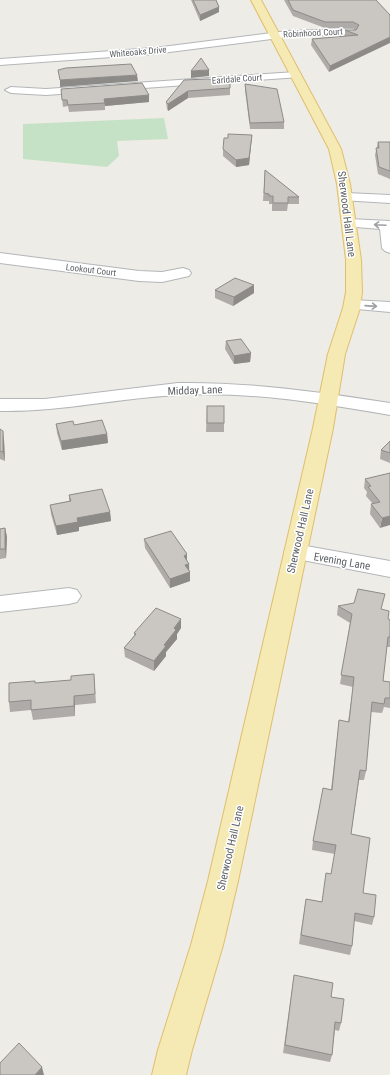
<svg xmlns="http://www.w3.org/2000/svg" width="390" height="1075" viewBox="0 0 390 1075" font-family="'Roboto Condensed',sans-serif">
<style>
.green{fill:#c6e2c6}
.lines{fill:none;stroke-linecap:round;stroke-linejoin:round}
.minor-casing{stroke:#b3b6b9;stroke-width:2}
.major-casing{stroke:#e0be6d;stroke-width:2}
.minor{fill:#fff;fill-rule:evenodd}
.major{fill:#f5eab4;fill-rule:evenodd}
.wall{fill:#aeaba8}
.shaded-wall{fill:#8d8b88}
.building{fill:#cac7c3;stroke:#8d8b88}
.oneway{stroke:#9ea0a3}
.labels{text-anchor:middle;stroke-width:3;stroke-linejoin:round;paint-order:stroke}
.far-street-label{font-size:9px;fill:#5e6165;stroke:#fff}
.street-label{font-size:11px;fill:#5e6165;stroke:#fff}
</style>
<rect width="100%" height="100%" fill="#eeece6"/>
<path class="green" d="M164,118L168,139L117,141L119,156L107,167L23,159V124Z"/>
<g class="lines">
<defs>
<g id="minor">
<path d="M352,29L355,30L357,32L355,34L287,37L154,54L0,65V59L154,48L287,31Z"/>
<path d="M296,72L300,73L301,75L300,77L46,95L11,93L5,90L11,87L46,89Z"/>
<path d="M346,193L390,195V203L341,200L339,197L341,194Z"/>
<path d="M349,219L390,221V253L385,251L382,248L380,229L344,226L342,223L344,220Z"/>
<path d="M0,253L139,271L162,272L183,268L189,270L191,273L189,276L162,282L139,281L0,263Z"/>
<path d="M352,300L390,302V312L346,308L344,305L346,302Z"/>
<path d="M178,383C250,382 319,392 390,403V415C320,403 250,391 178,395C119,398 60,412 0,411V399H45Z"/>
<path d="M295,544L390,561V577L287,557L284,552L287,547Z"/>
<path d="M69,588L77,590L81,596L77,602L69,604L0,612V596Z"/>
</g>
<path id="major" d="M251,0H261L341,149L350,184L361,260L362,292L360,308L345,354L333,428L238,881L223,945L192,1050L186,1075H152L158,1050L191,945L208,881L313,428L328,354L343,308L346,292V260L337,184L329,149Z"/>
</defs>
<use href="#minor" class="minor-casing"/>
<use href="#major" class="major-casing"/>
<use href="#minor" class="minor"/>
<use href="#major" class="major"/>
</g>
<g class="wall">
<path d="M191,0H216L219,7V12L200,21Z"/>
<path d="M284,0H376L390,15L329,72L311,45L312,39L345,36V30H356L352,28H325L293,16Z"/>
<path d="M184,80L230,82V95L188,98L168,111L167,109L166,102Z"/>
<path d="M245,84L284,122V129H250L245,90Z"/>
<path d="M61,89L149,95V102L105,106V110L69,112L68,106L63,107Z"/>
<path d="M252,135L249,165L236,167L223,156V149L228,138Z"/>
<path d="M378,142H390V179L378,174L375,155Z"/>
<path d="M265,170L299,197V204H288L287,211H272V204H269V201H263Z"/>
<path d="M254,285V293L233,306L215,298V290Z"/>
<path d="M226,341L251,353L250,362L234,364L225,349Z"/>
<path d="M207,406L224,423V432H206Z"/>
<path d="M56,424L74,425L107,434L108,443L62,450L57,433Z"/>
<path d="M0,429L4,440L5,461L0,459Z"/>
<path d="M390,441V463L380,459L381,450Z"/>
<path d="M390,473L380,528L370,514L371,504H373L366,496L367,492L364,488L365,479Z"/>
<path d="M69,495L110,512L111,521L79,527V531L57,535L51,514L50,505L69,501Z"/>
<path d="M5,528L7,537L6,558L0,559V529Z"/>
<path d="M144,539L189,564L190,581L170,588L145,548Z"/>
<path d="M338,606L382,610L388,619L390,620V647H387L383,681L390,682V708L384,707L382,713L371,712L366,771L364,780H359L351,834L363,893L374,917L372,925L354,921L352,946L350,955L299,944L306,899L322,902L331,874L335,854L312,850L313,841L331,790L339,720L348,722L353,687L340,684L350,623L337,615Z"/>
<path d="M181,628L177,634V639L166,652V656L154,671L125,657L124,648L134,636V633Z"/>
<path d="M94,674L96,703L75,705V716L33,720L31,710L10,712L9,702L35,683L71,680Z"/>
<path d="M294,975L331,997L341,1023L339,1031L335,1030L332,1055L330,1062L283,1053Z"/>
</g>
<g class="shaded-wall">
<path d="M219,7V12L200,21V15Z"/>
<path d="M390,37V43L329,72L330,66Z"/>
<path d="M209,70V76L191,78V71Z"/>
<path d="M137,75L138,81L60,87V80Z"/>
<path d="M188,91V98L168,111V104Z"/>
<path d="M149,95V102L105,106L104,99Z"/>
<path d="M252,135L249,165L236,167V160Z"/>
<path d="M254,285V293L233,306L234,297Z"/>
<path d="M251,353L250,362L234,364V356Z"/>
<path d="M3,431L4,440L5,461L3,452Z"/>
<path d="M107,434L108,443L62,450L61,441Z"/>
<path d="M110,512L111,521L79,527V531L57,535L56,526L77,518Z"/>
<path d="M390,516V525L380,528L382,518Z"/>
<path d="M5,528L7,537L6,558L5,549Z"/>
<path d="M187,554V564L184,556Z"/>
<path d="M189,564V572H190V581L170,588V579L185,565Z"/>
<path d="M181,619V628L177,634V639L166,652V656L154,671V661L174,628Z"/>
<path d="M74,696L75,705V716L74,706Z"/>
<path d="M42,1067L44,1075H35Z"/>
</g>
<g class="building">
<path d="M193,0H216L219,7L200,15Z"/>
<path d="M288,0H376L390,15V37L330,66L312,39L358,35L345,30H356L359,25L353,22H325L293,10Z"/>
<path d="M201,58L209,70L191,71L195,66Z"/>
<path d="M131,64L137,75L60,80L58,70L66,68Z"/>
<path d="M208,79L230,82V88L188,91L168,104L166,102L184,80Z"/>
<path d="M142,83L149,95L104,99L105,103L68,105L67,100H62L61,89Z"/>
<path d="M245,84L277,89L284,122L250,123Z"/>
<path d="M228,134L252,135L249,158L236,160L223,149L224,138H228Z"/>
<path d="M378,142H390V171L379,167L376,148H379Z"/>
<path d="M265,170L299,197H288V203H273V196H269V194L264,193Z"/>
<path d="M235,278L254,285L234,297L215,290Z"/>
<path d="M241,339L251,353L234,356L226,341Z"/>
<rect x="207" y="406" width="17" height="17"/>
<path d="M102,420L107,434L61,441L56,424L73,421L74,425Z"/>
<path d="M0,429L3,431V452L0,451Z"/>
<path d="M390,441V453L381,450Z"/>
<path d="M390,473V516L382,518L371,504L380,502L368,487L371,486L365,479Z"/>
<path d="M102,489L110,512L77,518L78,522L56,526L50,505L71,501L69,495Z"/>
<path d="M5,528V549H0V529Z"/>
<path d="M171,531L187,554L184,556L189,564L185,565L190,572L170,579L144,539Z"/>
<path d="M358,589L385,594L381,609L389,611L388,619L390,620V637H388L383,681L390,682V698H385L384,704L372,702L366,771L360,770L351,834L370,838L363,893L376,895L374,917L355,913L352,946L301,935L306,899L322,902L326,873L331,874L336,845L313,841L323,788L332,790L339,720L349,722L354,677L341,675L352,614L338,606L354,603Z"/>
<path d="M156,608L181,619L174,628L176,630L164,645L166,646L154,661L124,648L136,634L134,633Z"/>
<path d="M94,674L95,694L74,696V706L31,710V700L9,702V683L35,681V683L71,680V676Z"/>
<path d="M294,975L333,983L331,997L344,999L341,1023L335,1022L332,1055L285,1045Z"/>
<path d="M19,1043L42,1067L35,1075H0V1063Z"/>
</g>
<defs><path id="oneway-shaft" d="M-6 0H5M1.5-3L5.5 0L1.5 3" fill="none" stroke-width="1.6" stroke-linecap="round" stroke-linejoin="round"/></defs>
<g class="oneway">
<use href="#oneway-shaft" transform="translate(380 225) rotate(-177)"/>
<use href="#oneway-shaft" transform="translate(371 306) rotate(4)"/>
</g>
<g class="labels">
<g class="far-street-label">
<text transform="translate(313 33) rotate(-3)" y="3">Robinhood Court</text>
<text transform="translate(138 52) rotate(-5)" y="3">Whiteoaks Drive</text>
<text transform="translate(237 79) rotate(-4)" y="3">Earldale Court</text>
<text transform="translate(91 270) rotate(7)" y="3">Lookout Court</text>
</g>
<g class="street-label">
<text transform="translate(347 214) rotate(83)" y="4">Sherwood Hall Lane</text>
<text transform="translate(195 390) rotate(-2)" y="4">Midday Lane</text>
<text transform="translate(300 531) rotate(-77)" y="4">Sherwood Hall Lane</text>
<text transform="translate(342 561) rotate(10)" y="4">Evening Lane</text>
<text transform="translate(230 848) rotate(-77)" y="4">Sherwood Hall Lane</text>
</g>
</g>
</svg>
